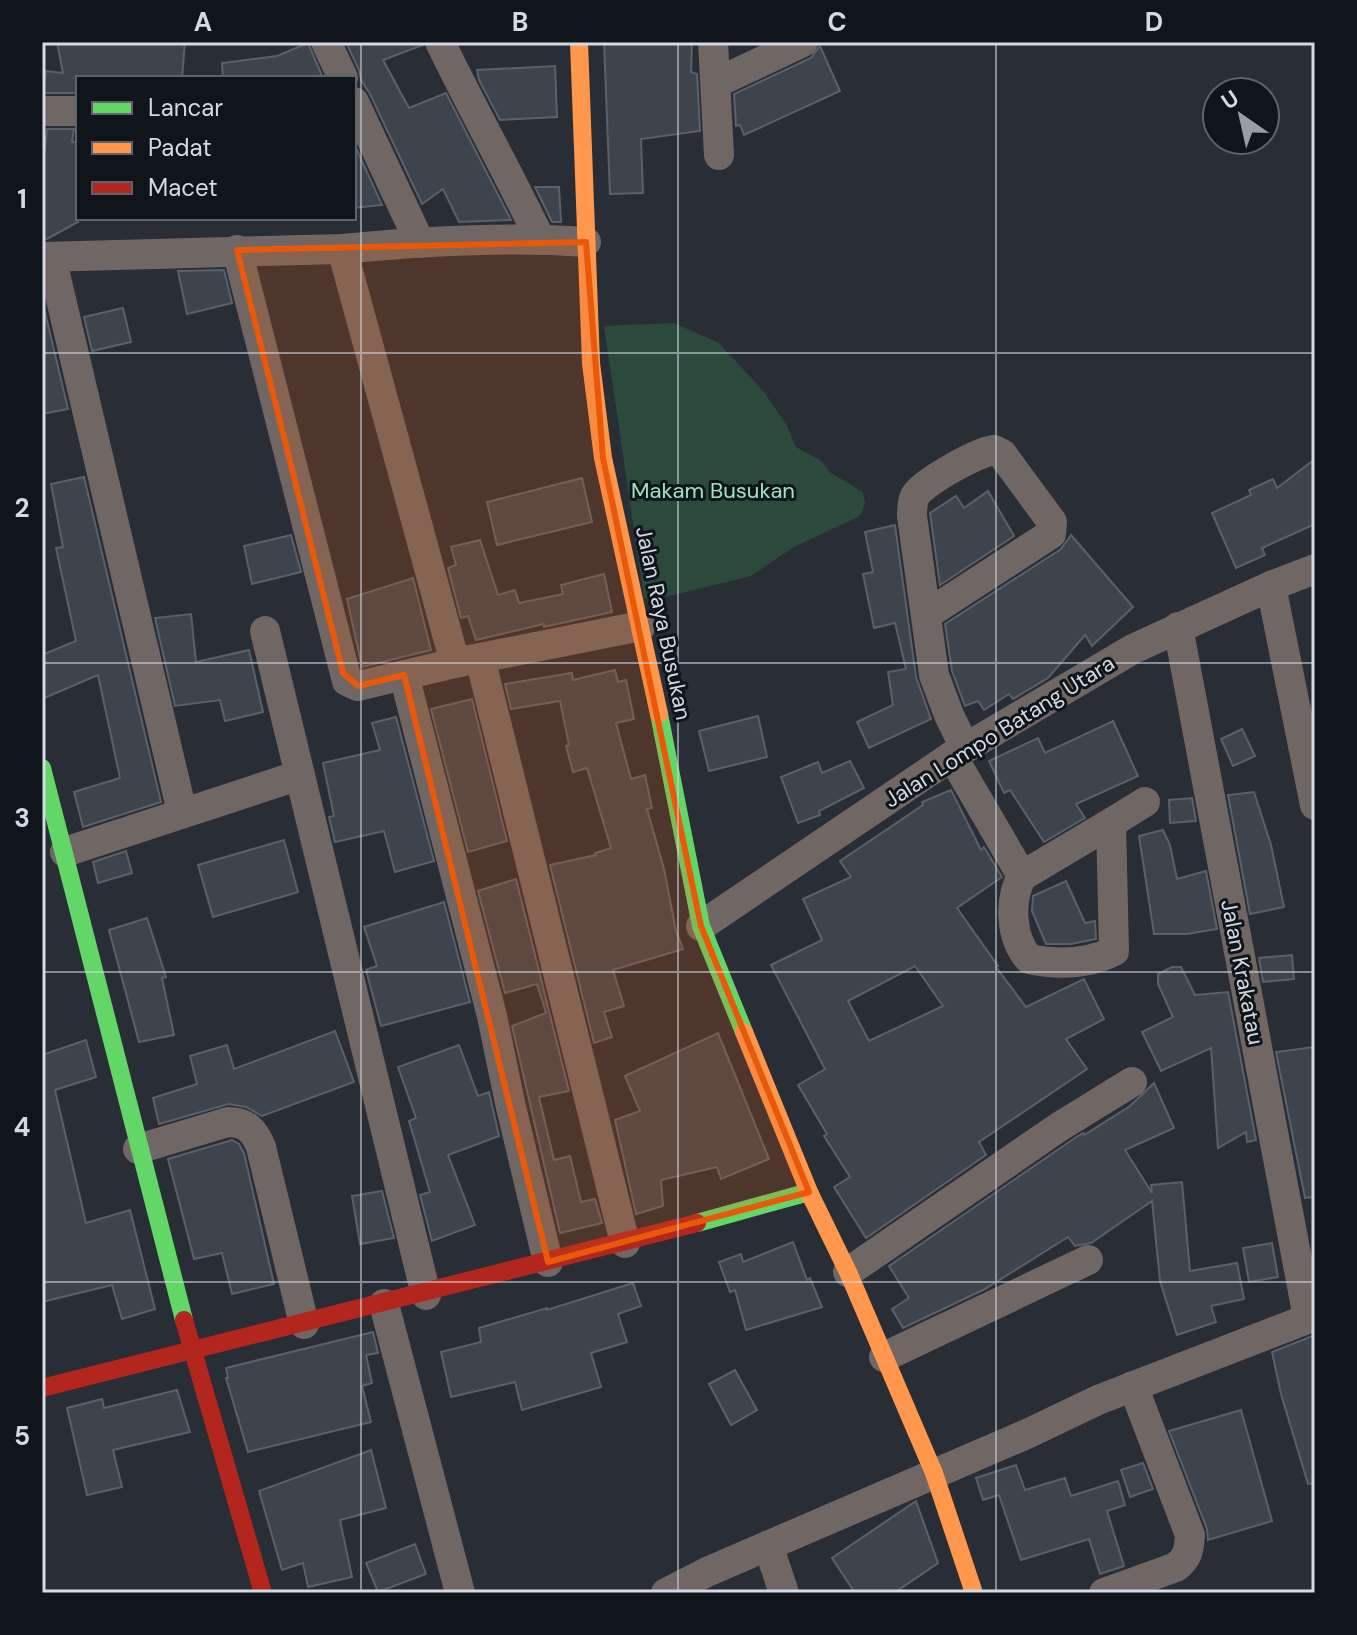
<svg xmlns="http://www.w3.org/2000/svg" width="1357" height="1635" viewBox="0 0 1357 1635" font-family="'DM Sans',sans-serif">
<style>
.green{fill:#2b4a3c}
.building{fill:#3d444d;stroke:#5c6068;stroke-width:2;fill-rule:evenodd}
.lines{fill:none;stroke-linecap:round;stroke-linejoin:round}
.street{stroke:#706764;stroke-width:30}
.fast{stroke:#63d668;stroke-width:18}
.slow{stroke:#ff974d;stroke-width:18}
.jam{stroke:#b3261e;stroke-width:18}
.marked{fill:#e8590c;fill-opacity:0.2;stroke:#e8590c;stroke-width:6;stroke-linejoin:round}
.grid{fill:none;stroke:#d4dae4;stroke-width:2;stroke-opacity:0.55}
.labels{text-anchor:middle;stroke-width:6;stroke-linejoin:round;paint-order:stroke}
.park-label{font-size:22px;fill:#a0e3c0;stroke:#10141b}
.street-label{font-size:22px;fill:#d4dae4;stroke:#10141b}
.neatline{fill:none;stroke:#d4dae4;stroke-width:3}
.grid-label{font-size:26px;text-anchor:middle;font-weight:bold;fill:#d4dae4}
</style>
<rect width="100%" height="100%" fill="#282d36"/>
<path class="green" d="M674,323L719,343L764,392L787,426L796,447L820,460L831,473L863,492L865,504L860,516L794,547L751,576L653,600L644,598L604,326Z"/>
<g class="building">
<path d="M57,42H185L182,78H78V93H43L46,71L63,73Z"/>
<path d="M346,42H422L423,45L383,60L409,108L446,93L511,220L459,222L443,189L422,204L370,94L361,80L359,70Z"/>
<path d="M604,42H692L691,72L697,74L700,131L641,139L643,193L610,194Z"/>
<path d="M308,43L323,78H223L222,63L277,56Z"/>
<path d="M820,46L840,91L744,135L740,125L736,126L734,94L811,58Z"/>
<path d="M555,66L557,117L500,120L479,80L477,70Z"/>
<path d="M47,129H74L72,142H78V222L47,239H42V174Z"/>
<path d="M357,150L382,205L354,208V152Z"/>
<path d="M535,187H559L561,222H552Z"/>
<path d="M224,270L232,303L187,314L178,271Z"/>
<path d="M42,308H44L68,409L42,414Z"/>
<path d="M123,308L131,342L92,351L84,317Z"/>
<path d="M1315,459V524L1262,548L1265,555L1236,568L1212,513L1251,495L1249,490L1273,479L1277,488Z"/>
<path d="M84,477L161,802L83,827L74,792L120,778L98,675L42,699V655L76,641L56,548L63,547L51,484Z"/>
<path d="M582,478L592,522L497,545L487,502Z"/>
<path d="M988,491L1014,536L940,585L930,513L956,496L964,508Z"/>
<path d="M895,525L916,677L931,719L869,748L857,722L893,705L888,672L906,669L895,623L874,628L863,574L873,572L865,532Z"/>
<path d="M291,535L301,572L252,584L244,546Z"/>
<path d="M1071,535L1133,607L1092,646L1085,635L1048,678L1013,699L1009,694L984,710L978,701L965,706L952,671L945,624L1061,549Z"/>
<path d="M480,540L498,595L515,590L519,603L563,594L561,585L604,574L612,612L544,627V624L476,640L468,616L461,618L448,568L456,565L451,547Z"/>
<path d="M413,578L431,650L362,667L347,599Z"/>
<path d="M191,614L196,662L249,650L263,712L225,721L220,700L175,706L155,618Z"/>
<path d="M615,670L618,682L626,680L634,719L616,723L631,779L645,775L652,808L647,809L664,869L676,931L683,949L613,970L624,1006L604,1012L612,1037L594,1043L550,865L596,855L595,853L611,848L587,768L573,772L566,746L569,745L560,701L511,709L505,684L572,673L573,680Z"/>
<path d="M472,699L507,841L468,852L431,709Z"/>
<path d="M758,716L767,757L709,771L699,731Z"/>
<path d="M396,717L434,861L395,872L384,831L335,842L329,817L334,816L323,763L380,750L372,723Z"/>
<path d="M1113,721L1138,776L1076,804L1085,818L1044,842L1010,790L1004,793L989,761L1038,738L1045,753Z"/>
<path d="M1242,729L1255,756L1233,766L1221,739Z"/>
<path d="M850,761L864,788L819,811L820,815L798,823L781,777L818,762L822,773Z"/>
<path d="M951,790L981,850L984,847L1002,877L957,908L998,966L996,967L1026,1007L1084,979L1104,1019L1066,1039L1087,1069L979,1142L986,1155L866,1238L834,1187L850,1177L824,1136L827,1134L798,1085L825,1069L771,965L822,940L803,899L851,877L840,861L923,805L922,802ZM915,966L943,1006L869,1041L848,1001Z"/>
<path d="M1254,792L1271,845L1284,907L1250,914L1228,795Z"/>
<path d="M1192,798L1196,821L1170,823L1169,800Z"/>
<path d="M1163,830L1170,845L1177,879L1206,871L1217,929L1187,934H1154L1139,836Z"/>
<path d="M284,840L298,892L213,917L198,865Z"/>
<path d="M126,851L132,873L98,883L93,862Z"/>
<path d="M516,879L569,1091L539,1097L554,1160L570,1156L581,1202L595,1199L602,1223L560,1233L512,1026L546,1013L537,984L505,993L478,891Z"/>
<path d="M1066,881L1085,923L1095,921L1096,939L1071,944H1046L1032,911L1033,896Z"/>
<path d="M444,902L470,1002L381,1026L366,970L377,966L364,927Z"/>
<path d="M147,918L166,977L162,978L174,1035L139,1042L109,930Z"/>
<path d="M1292,955L1294,979L1263,982L1259,958Z"/>
<path d="M1172,967H1181L1195,995L1228,992L1256,1140L1247,1142L1246,1132L1218,1148L1211,1048L1161,1071L1142,1032L1173,1017L1158,984V974Z"/>
<path d="M335,1031L354,1082L262,1116L246,1107L229,1104L159,1124L153,1098L197,1084L190,1056L227,1045L234,1069Z"/>
<path d="M718,1033L769,1159L721,1179L717,1167L661,1180L663,1206L636,1214L615,1120L640,1111L625,1076Z"/>
<path d="M86,1040L96,1077L55,1090L86,1223L130,1210L155,1309L122,1319L112,1285L42,1302V1055Z"/>
<path d="M459,1045L478,1096L489,1092L499,1136L448,1155L475,1225L432,1241L420,1195L430,1192L409,1121L416,1118L398,1067Z"/>
<path d="M1315,1047V1197L1305,1198L1276,1052Z"/>
<path d="M1154,1083L1174,1128L1125,1150L1152,1193L1151,1185L1182,1182L1190,1271L1237,1263L1244,1299L1211,1306L1216,1322L1177,1335L1160,1281L1152,1201L1091,1243L1075,1246L1068,1237L985,1289L903,1328L892,1309L909,1298L889,1266L1069,1142L1083,1133L1084,1135L1130,1106Z"/>
<path d="M232,1140L239,1144L244,1153L274,1284L232,1294L222,1253L194,1259L168,1159Z"/>
<path d="M382,1191L394,1238L360,1244L352,1196Z"/>
<path d="M793,1242L807,1280L810,1278L822,1307L746,1330L735,1290L730,1292L719,1262L741,1254L743,1262Z"/>
<path d="M1272,1243L1278,1277L1249,1282L1243,1248Z"/>
<path d="M633,1283L641,1306L618,1314L627,1342L591,1353L601,1387L522,1410L515,1382L451,1397L441,1352L481,1342L479,1328L547,1308V1310Z"/>
<path d="M373,1332L378,1353L366,1355L372,1383L362,1386L371,1422L248,1452L226,1378H228L226,1368Z"/>
<path d="M1315,1335V1483L1308,1484L1281,1394L1272,1352Z"/>
<path d="M735,1370L757,1410L731,1425L709,1384Z"/>
<path d="M177,1390L190,1432L113,1450L122,1487L87,1495L67,1408L102,1399L104,1408Z"/>
<path d="M1241,1410L1272,1521L1208,1540L1207,1529L1169,1431Z"/>
<path d="M371,1450L386,1508L340,1520L352,1577L308,1587L303,1563L282,1570L259,1491Z"/>
<path d="M1143,1463L1153,1489L1130,1497L1121,1470Z"/>
<path d="M1016,1465L1025,1490L1065,1478L1071,1496L1118,1481L1125,1505L1107,1511L1124,1566L1100,1574L1089,1539L1021,1560L999,1495L983,1500L976,1478Z"/>
<path d="M916,1501L938,1563L894,1593H855L832,1558Z"/>
<path d="M415,1544L426,1574L378,1592L366,1563Z"/>
</g>
<g class="lines">
<g class="street">
<path d="M326,42L343,78"/>
<path d="M440,42C472,108 508,172 540,239"/>
<path d="M713,42L719,155"/>
<path d="M716,83L803,42"/>
<path d="M354,102L420,243"/>
<path d="M42,111H78"/>
<path d="M342,249L455,663"/>
<path d="M237,250L347,681L358,686L455,663L641,626"/>
<path d="M42,257L342,249C423,241 506,236 586,242"/>
<path d="M51,257L182,812"/>
<path d="M1271,586L1315,805"/>
<path d="M926,615L1051,534L1052,522L1002,454L994,450C978,452 923,482 915,496C912,503 912,509 912,516L934,675L949,715L965,748"/>
<path d="M1178,627L1308,1318"/>
<path d="M265,631L426,1295"/>
<path d="M480,658L625,1243"/>
<path d="M404,675L492,1016L510,1103L548,1262"/>
<path d="M952,756L1022,876L1111,823L1114,951C1088,964 1058,965 1029,959C1010,937 1009,900 1022,876"/>
<path d="M1111,823L1145,802"/>
<path d="M65,852L300,775"/>
<path d="M701,926L952,756L1133,649L1271,586L1315,569"/>
<path d="M138,1149L228,1122C246,1122 254,1130 261,1147L304,1324"/>
<path d="M848,1272L1059,1127L1132,1082"/>
<path d="M384,1304L460,1593"/>
<path d="M884,1357L1088,1260"/>
<path d="M769,1548L784,1593"/>
<path d="M666,1593L707,1572L1029,1433L1098,1400L1315,1316"/>
<path d="M1104,1593L1176,1567C1188,1558 1189,1550 1190,1535L1133,1386"/>
</g>
<g class="fast">
<path d="M659,714L701,926L744,1032"/>
<path d="M42,768L184,1320"/>
<path d="M697,1223L809,1192"/>
</g>
<g class="slow">
<path d="M579,42L591,363L603,458L659,714"/>
<path d="M744,1032L809,1192L848,1272L934,1473L974,1593"/>
</g>
<g class="jam">
<path d="M184,1320L263,1593"/>
<path d="M42,1388L697,1223"/>
</g>
</g>
<path class="marked" d="M586,242L603,458L701,926L809,1192L548,1262L404,675L358,686L343,673L237,250Z"/>
<path class="grid" d="M361,42V1593M678,42V1593M996,42V1593M42,353H1315M42,663H1315M42,972H1315M42,1282H1315"/>
<g class="labels">
<g class="park-label">
<text x="713" y="498">Makam Busukan</text>
</g>
<g class="street-label">
<text transform="translate(664 623) rotate(78)" y="8">Jalan Raya Busukan</text>
<text transform="translate(999 731) rotate(-32)" y="8">Jalan Lompo Batang Utara</text>
<text transform="translate(1243 972) rotate(79)" y="8">Jalan Krakatau</text>
</g>
</g>
<rect width="1357" height="1635" fill="none" stroke="#10141b" stroke-width="88"/>
<rect x="76" y="76" width="280" height="144" fill="#10141b" stroke="#5e636b" stroke-width="2"/>
<rect x="92" y="102" width="40" height="12" fill="#63d668" stroke="#5e636b" stroke-width="2"/>
<text x="148" y="116" font-size="24" fill="#d4dae4">Lancar</text>
<rect x="92" y="142" width="40" height="12" fill="#ff974d" stroke="#5e636b" stroke-width="2"/>
<text x="148" y="156" font-size="24" fill="#d4dae4">Padat</text>
<rect x="92" y="182" width="40" height="12" fill="#b3261e" stroke="#5e636b" stroke-width="2"/>
<text x="148" y="196" font-size="24" fill="#d4dae4">Macet</text>
<g transform="translate(1241 116) rotate(326)"><circle r="38" fill="#10141b" stroke="#5e636b" stroke-width="2"/>
<path d="M0-6L14 30L0 20L-14 30Z" fill="#989da7"/>
<text y="-12" font-size="22" font-weight="bold" text-anchor="middle" fill="#d4dae4">U</text>
</g>
<rect x="44" y="44" width="1269" height="1547" class="neatline"/>
<g class="grid-label">
<text x="203" y="31">A</text>
<text x="520" y="31">B</text>
<text x="837" y="31">C</text>
<text x="1154" y="31">D</text>
<text x="22" y="208">1</text>
<text x="22" y="517">2</text>
<text x="22" y="827">3</text>
<text x="22" y="1136">4</text>
<text x="22" y="1445">5</text>
</g>
</svg>
